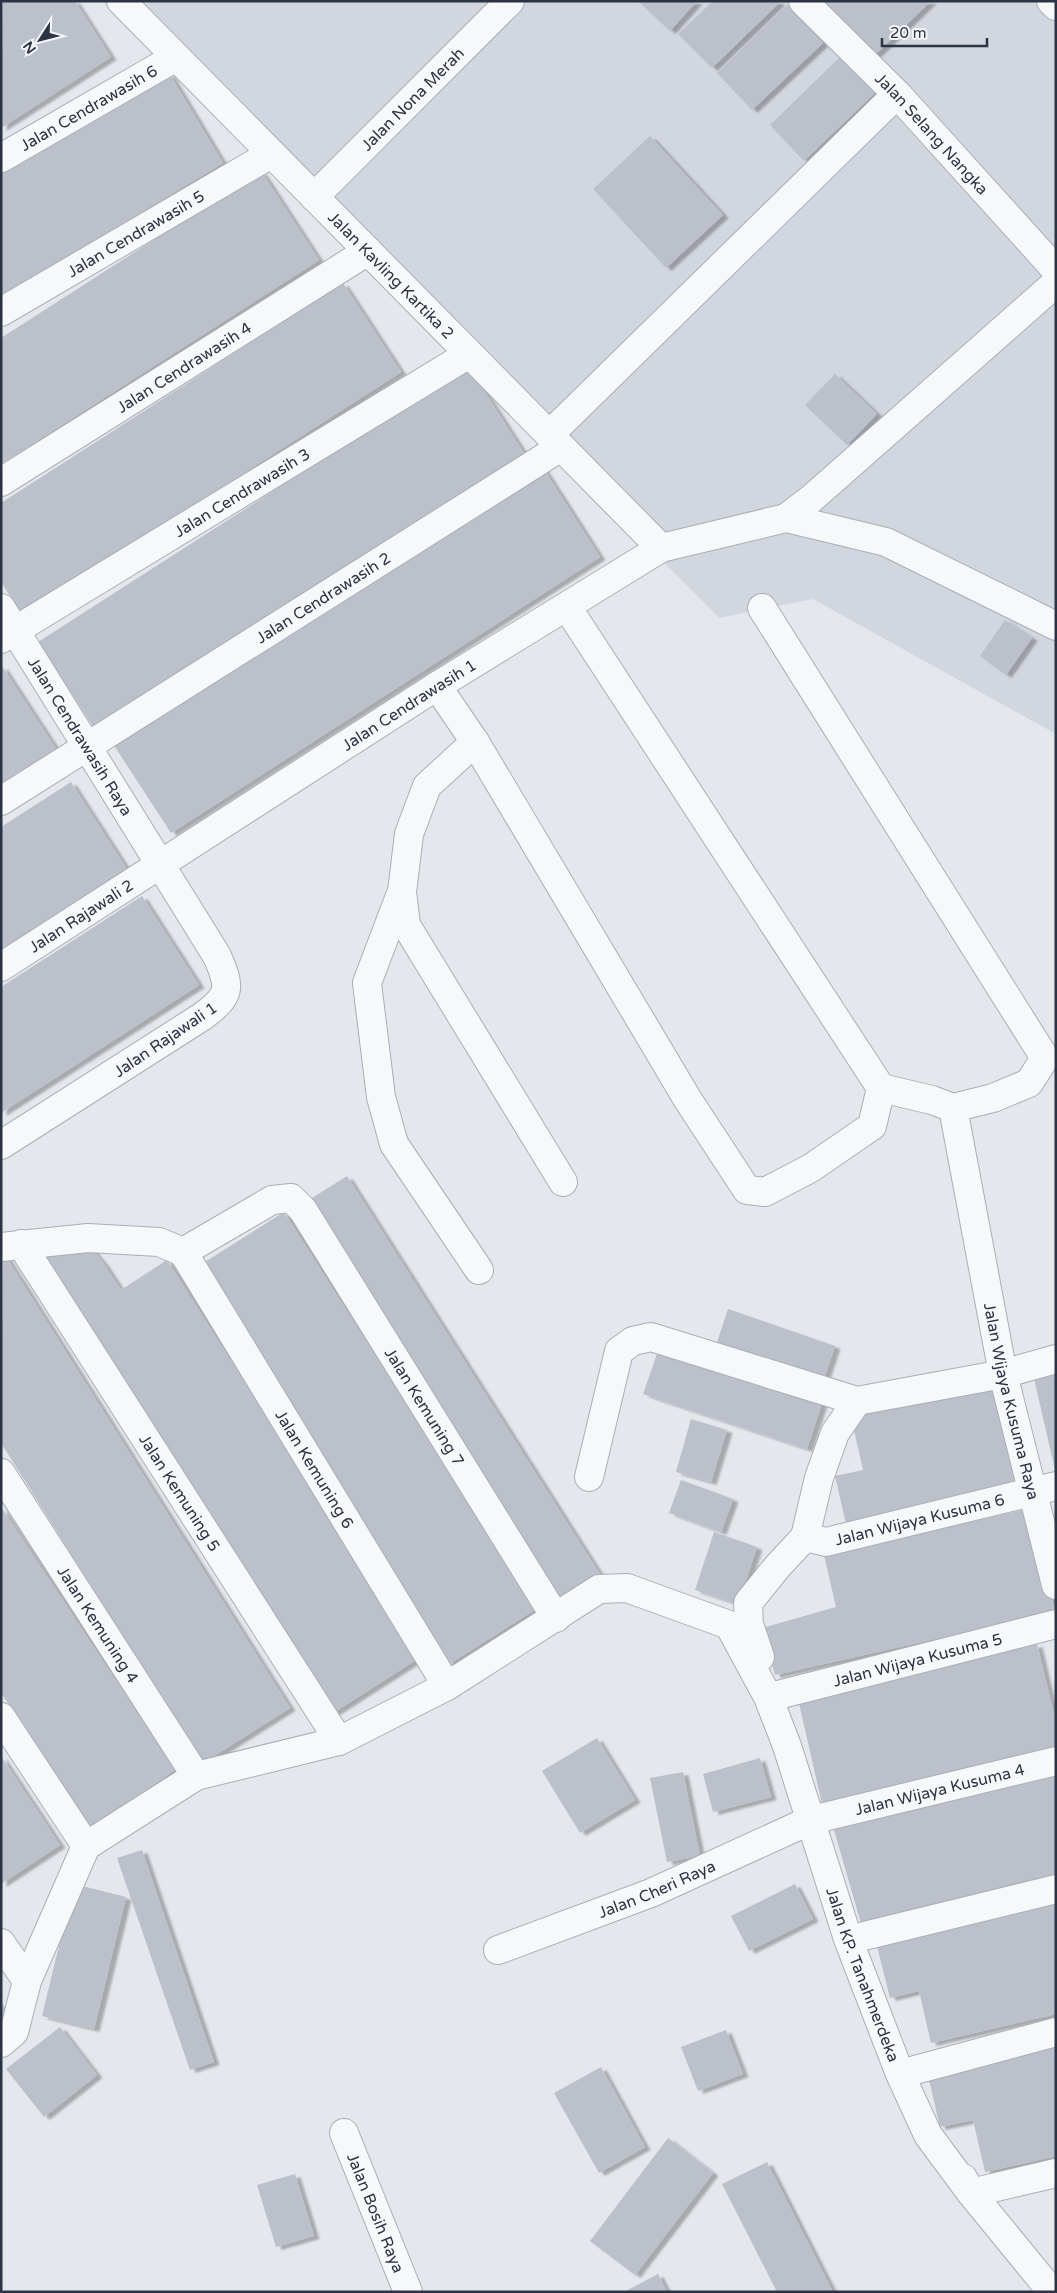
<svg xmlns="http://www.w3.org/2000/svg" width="1057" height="2293" viewBox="0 0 1057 2293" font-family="'Varela Round',sans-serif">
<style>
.built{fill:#d2d6de}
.building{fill:#bbc0ca;filter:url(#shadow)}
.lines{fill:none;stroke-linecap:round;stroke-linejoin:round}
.minor-casing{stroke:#a9aeb7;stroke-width:30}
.minor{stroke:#f7f8fa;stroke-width:28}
.labels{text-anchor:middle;stroke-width:4;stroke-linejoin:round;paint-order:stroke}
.street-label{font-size:16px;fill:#2b3445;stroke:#f4f6f9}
</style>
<defs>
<filter id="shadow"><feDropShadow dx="5.5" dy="3" stdDeviation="1" flood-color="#0004"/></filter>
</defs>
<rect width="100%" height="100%" fill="#e4e7ec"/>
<path class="built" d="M103,1H1056V734L813,599L719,618Z"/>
<g class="building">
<path d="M3,1H75L111,57L1,128Z"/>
<path d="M638,1H697L670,31Z"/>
<path d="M713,1H778L779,3L712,68L678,34Z"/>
<path d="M822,1H931L874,56Z"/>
<path d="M787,5L823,43L752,110L717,73Z"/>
<path d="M840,57L875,93L804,161L770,125Z"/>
<path d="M169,73L223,163L1,296V173Z"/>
<path d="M650,136L723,215L666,268L593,189Z"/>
<path d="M261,171L319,260L1,464V338Z"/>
<path d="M343,283L401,372L22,615L1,582V503Z"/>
<path d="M468,366L525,455L96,731L38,642Z"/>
<path d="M835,374L877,414L847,445L805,405Z"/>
<path d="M543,468L600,557L171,833L113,744Z"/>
<path d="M1005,620L1032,638L1006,675L980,656Z"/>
<path d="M2,666L60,755L1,792V667Z"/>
<path d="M71,782L128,871L1,952V827Z"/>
<path d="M142,896L199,985L1,1113V987Z"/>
<path d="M347,1176L601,1576L555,1605L301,1205Z"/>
<path d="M284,1212L536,1609L449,1664L197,1267Z"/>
<path d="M87,1243L104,1264L121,1290L167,1260L419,1658L333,1713L44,1258Z"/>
<path d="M3,1252L290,1708L203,1763L1,1443Z"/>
<path d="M728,1309L835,1346L822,1385L715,1348Z"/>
<path d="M659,1348L822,1403L807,1449L643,1394Z"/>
<path d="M1056,1369V1470H1055L1033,1374Z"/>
<path d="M997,1384L1021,1489L847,1528L835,1476L863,1470L851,1417Z"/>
<path d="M691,1419L727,1430L711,1482L676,1472Z"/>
<path d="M681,1480L733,1499L721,1532L669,1513Z"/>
<path d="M1,1507L175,1770L90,1827L1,1693Z"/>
<path d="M1031,1508L1055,1612L775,1675L762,1628L836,1607L824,1555Z"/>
<path d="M714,1532L757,1547L738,1604L695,1590Z"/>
<path d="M1037,1644L1056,1723V1750L822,1804L798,1699Z"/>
<path d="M597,1738L635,1800L580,1833L542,1771Z"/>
<path d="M1,1756L60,1845L1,1884Z"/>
<path d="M760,1758L771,1797L713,1812L703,1774Z"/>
<path d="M1056,1771V1880L862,1927L832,1823Z"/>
<path d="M683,1772L700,1856L667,1862L650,1778Z"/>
<path d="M142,1850L214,2062L190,2070L117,1858Z"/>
<path d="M74,1884L126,1897L94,2029L42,2016Z"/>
<path d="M795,1884L813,1919L749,1951L731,1916Z"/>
<path d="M1056,1904V2014L931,2043L919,1991L890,1998L877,1946Z"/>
<path d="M1,2001L12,2018L1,2026Z"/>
<path d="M60,2027L97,2075L44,2117L6,2069Z"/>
<path d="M726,2030L743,2074L698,2091L681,2047Z"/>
<path d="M1056,2046V2156L985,2172L973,2120L940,2127L928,2075Z"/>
<path d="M601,2067L645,2147L599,2173L554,2093Z"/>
<path d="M668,2138L713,2173L635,2275L590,2241Z"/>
<path d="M767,2162L833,2292H777L722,2184Z"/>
<path d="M295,2174L314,2236L276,2247L257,2185Z"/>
<path d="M658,2274L667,2292H624Z"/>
</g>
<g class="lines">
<defs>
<g id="minor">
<path id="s1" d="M121,1L661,548"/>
<path id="s2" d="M803,1L897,94L1056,270"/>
<path d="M1051,1L1056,6"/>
<path id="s3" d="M1,158L176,57"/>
<path id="s4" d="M314,197L510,1"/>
<path id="s5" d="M1,312L271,154"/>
<path d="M549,435L897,94"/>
<path id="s6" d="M1,482L368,251"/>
<path d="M786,518L886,542L1056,626"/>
<path d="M567,607L881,1088"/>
<path id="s7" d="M1,608L217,956C231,988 231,995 203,1016L1,1145"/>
<path id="s8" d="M1,639L469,354"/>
<path d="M437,686L475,742L688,1100L747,1190L765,1192L811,1168L872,1126L881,1088L932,1100L953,1108L993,1098L1029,1083L1045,1058L762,608"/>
<path d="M475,742L427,786L409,834L402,892L406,925L563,1182"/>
<path id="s9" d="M1,801L561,447"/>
<path d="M400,896L367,983L381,1097L394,1144L479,1270"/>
<path id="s10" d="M1,967L437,686L661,548L786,518L811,499L1056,283"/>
<path id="s11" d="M953,1108L1003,1374L1056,1585"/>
<path id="s12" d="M21,1244L339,1741"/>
<path id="s13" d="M1,1247L88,1238L159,1242L183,1252L272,1200L291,1198L303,1210L556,1618"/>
<path id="s14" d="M183,1252L447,1686"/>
<path id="s15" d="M1,1473L196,1776"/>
<path d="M589,1477L619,1351L633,1341L651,1337L857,1401"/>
<path id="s16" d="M805,1537L826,1542L1056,1486"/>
<path d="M760,1657L749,1624L748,1603L777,1567L805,1537L819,1478L835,1433L857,1401L1003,1374L1056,1359"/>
<path id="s17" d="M778,1695L1056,1624"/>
<path d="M1,1717L86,1846"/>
<path id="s18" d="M824,1817L1056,1761"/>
<path d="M864,1936L1056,1889"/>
<path d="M1,1943L27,1981"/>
<path id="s19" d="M498,1950L651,1893L811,1820"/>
<path id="s20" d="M1,2043L14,2032L27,1981L86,1846L196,1776L339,1741L447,1686L599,1589L627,1588L729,1625L768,1697L787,1746L848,1939L900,2074L928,2135L971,2193L1052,2292"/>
<path d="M915,2070L1056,2032"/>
<path id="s21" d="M344,2133L408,2292"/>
<path d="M963,2178L971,2193L1056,2173"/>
</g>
</defs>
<use href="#minor" class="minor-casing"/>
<use href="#minor" class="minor"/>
</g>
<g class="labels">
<g class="street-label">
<text dy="6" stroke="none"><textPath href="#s4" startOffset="139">Jalan Nona Merah</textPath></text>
<text dy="6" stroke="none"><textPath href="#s3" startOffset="101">Jalan Cendrawasih 6</textPath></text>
<text dy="6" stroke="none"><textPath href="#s2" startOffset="185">Jalan Selang Nangka</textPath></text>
<text dy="6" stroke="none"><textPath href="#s5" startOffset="156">Jalan Cendrawasih 5</textPath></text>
<text dy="6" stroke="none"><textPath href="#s1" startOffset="385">Jalan Kavling Kartika 2</textPath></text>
<text dy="6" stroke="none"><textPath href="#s6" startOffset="216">Jalan Cendrawasih 4</textPath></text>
<text dy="6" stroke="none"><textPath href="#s8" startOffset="282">Jalan Cendrawasih 3</textPath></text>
<text dy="6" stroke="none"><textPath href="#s9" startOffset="381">Jalan Cendrawasih 2</textPath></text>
<text dy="6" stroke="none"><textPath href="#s10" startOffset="485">Jalan Cendrawasih 1</textPath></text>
<text dy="6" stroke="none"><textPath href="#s7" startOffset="151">Jalan Cendrawasih Raya</textPath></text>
<text dy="6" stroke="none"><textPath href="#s10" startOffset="95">Jalan Rajawali 2</textPath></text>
<text transform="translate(165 1039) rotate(-34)" y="6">Jalan Rajawali 1</text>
<text dy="6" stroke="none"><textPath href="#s11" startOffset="299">Jalan Wijaya Kusuma Raya</textPath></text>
<text dy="6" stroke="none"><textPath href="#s13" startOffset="555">Jalan Kemuning 7</textPath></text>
<text dy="6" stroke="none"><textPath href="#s14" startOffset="254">Jalan Kemuning 6</textPath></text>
<text dy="6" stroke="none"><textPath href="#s12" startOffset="295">Jalan Kemuning 5</textPath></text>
<text dy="6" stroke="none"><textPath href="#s16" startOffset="118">Jalan Wijaya Kusuma 6</textPath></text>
<text dy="6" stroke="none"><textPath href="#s15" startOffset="180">Jalan Kemuning 4</textPath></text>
<text dy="6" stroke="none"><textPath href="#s17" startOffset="144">Jalan Wijaya Kusuma 5</textPath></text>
<text dy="6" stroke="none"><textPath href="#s18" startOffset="119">Jalan Wijaya Kusuma 4</textPath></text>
<text dy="6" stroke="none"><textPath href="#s19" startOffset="170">Jalan Cheri Raya</textPath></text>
<text dy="6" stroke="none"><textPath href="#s20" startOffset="1308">Jalan KP. Tanahmerdeka</textPath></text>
<text dy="6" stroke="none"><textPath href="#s21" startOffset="86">Jalan Bosih Raya</textPath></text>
</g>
</g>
<rect width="1057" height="2293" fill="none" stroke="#2b3445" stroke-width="5"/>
<g transform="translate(40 40) rotate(234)" stroke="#f4f6f9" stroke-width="4" paint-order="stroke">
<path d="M0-4L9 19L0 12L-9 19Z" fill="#2b3445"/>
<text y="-8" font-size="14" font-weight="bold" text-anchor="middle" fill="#2b3445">N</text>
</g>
<path d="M882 38v8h105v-8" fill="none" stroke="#2b3445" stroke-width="2.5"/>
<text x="890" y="38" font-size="15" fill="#2b3445" stroke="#f4f6f9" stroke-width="4" paint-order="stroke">20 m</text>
</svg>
